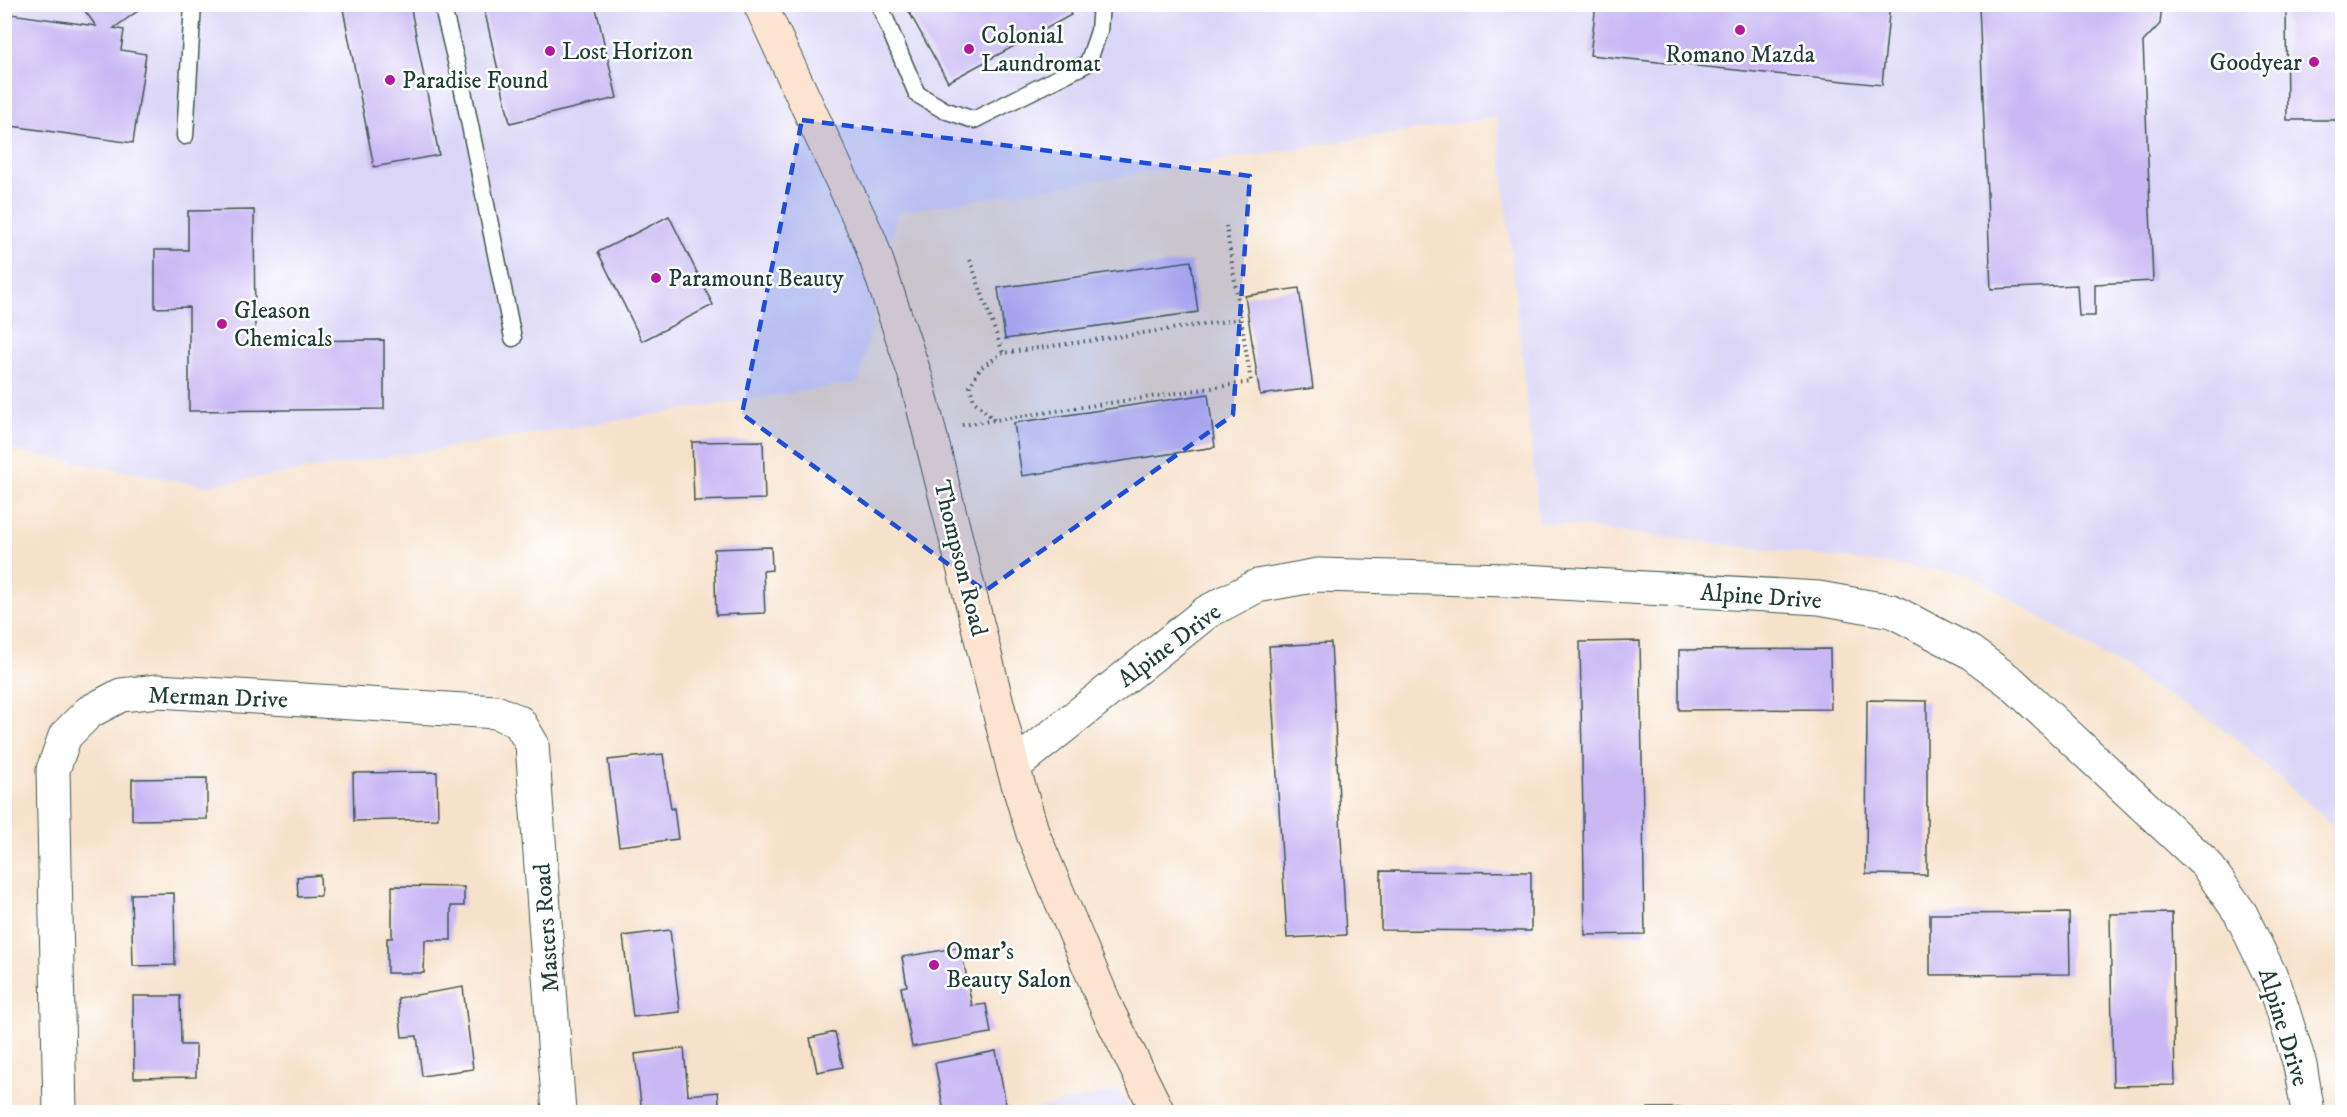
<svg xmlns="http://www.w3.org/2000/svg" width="2347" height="1117" viewBox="0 0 2347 1117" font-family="'IM FELL DW Pica',serif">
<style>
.built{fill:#dbd6f7}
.building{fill:#c9b8f4}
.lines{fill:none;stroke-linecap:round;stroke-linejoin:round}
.lane-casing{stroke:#3f564b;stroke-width:19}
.street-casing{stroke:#3f564b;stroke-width:35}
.secondary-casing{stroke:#3f564b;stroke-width:35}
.path{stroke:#3f564b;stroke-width:4;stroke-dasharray:1.5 4.5;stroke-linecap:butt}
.lane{stroke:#fff;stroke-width:16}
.street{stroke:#fff;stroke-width:33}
.secondary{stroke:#fde4d1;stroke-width:33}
.marked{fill:#1d4ed8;fill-opacity:0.2;stroke:#1d4ed8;stroke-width:4.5;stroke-dasharray:12 8;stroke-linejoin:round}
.poi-dot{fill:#b5179e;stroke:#fff;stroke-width:2}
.labels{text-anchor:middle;stroke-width:5;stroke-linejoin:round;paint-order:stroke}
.poi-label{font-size:24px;fill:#1f3d34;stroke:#fff;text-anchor:start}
.street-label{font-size:24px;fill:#1f3d34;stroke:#fff}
</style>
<rect width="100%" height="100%" fill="#fff"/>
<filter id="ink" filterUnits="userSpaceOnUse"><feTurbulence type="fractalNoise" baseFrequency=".0167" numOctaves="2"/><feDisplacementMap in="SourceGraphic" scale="12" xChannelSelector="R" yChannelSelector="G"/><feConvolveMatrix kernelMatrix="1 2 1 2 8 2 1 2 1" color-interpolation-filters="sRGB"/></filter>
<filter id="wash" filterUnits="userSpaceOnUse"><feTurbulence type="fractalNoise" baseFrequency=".008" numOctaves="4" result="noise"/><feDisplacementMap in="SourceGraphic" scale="24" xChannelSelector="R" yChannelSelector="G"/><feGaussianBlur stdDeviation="1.35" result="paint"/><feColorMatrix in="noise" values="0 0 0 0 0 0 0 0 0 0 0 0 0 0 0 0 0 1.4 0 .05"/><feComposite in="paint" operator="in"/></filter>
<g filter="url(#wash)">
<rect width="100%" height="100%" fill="#f6e2cb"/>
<g class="built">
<path d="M4,5H2342V834L2229,733L1970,574L1539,522L1497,117L897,212L859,382L206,486L5,449Z"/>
<path d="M1119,1090L1130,1112H1022Z"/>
</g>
<g id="blocks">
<g class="building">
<path d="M80,4H135L139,10L114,28L124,30L121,50L146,54L133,143L4,125V13L96,26Z"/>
<path d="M342,4H410L439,155L374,167Z"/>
<path d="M483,4H595L617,98L510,123Z"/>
<path d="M917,4H1065L1071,15L948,82L908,10Z"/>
<path d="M1596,4H1890L1882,85L1590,55Z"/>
<path d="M2005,4H2162L2160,24L2143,42L2153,281L2095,284V316H2079L2077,285L1991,289L1979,6Z"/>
<path d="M2286,4H2342V120H2287Z"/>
<path d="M254,210L255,341L384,340V409L189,411V307L155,308V250H188V211Z"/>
<path d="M669,216L713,305L642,341L598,252Z"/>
<path d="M1191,261L1198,312L1005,339L998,288Z"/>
<path d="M1299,288L1313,388L1260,395L1245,296Z"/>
<path d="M1208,394L1215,447L1022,476L1014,423Z"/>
<path d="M763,441L765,499L694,501L692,442Z"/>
<path d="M771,547L772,570L763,571L765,613L716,615L714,549Z"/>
<path d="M1640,641L1645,934L1585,935L1580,642Z"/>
<path d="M1331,643L1346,935L1287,938L1269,646Z"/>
<path d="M1830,649L1831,709L1679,710V650Z"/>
<path d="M1867,700L1927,701V875L1866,874Z"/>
<path d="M663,754L671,809L674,808L678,839L619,846L608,760Z"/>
<path d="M437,772L438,819L354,821L353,773Z"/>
<path d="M207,778V819L132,820V779Z"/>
<path d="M1381,871L1531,872V931L1381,930Z"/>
<path d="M320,875L321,896L298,897L297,877Z"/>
<path d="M392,886L464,887V906H451V940H425L424,973H387V938H392Z"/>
<path d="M174,893L175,965L133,966L131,894Z"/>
<path d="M2069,913L2070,974L1930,975V914Z"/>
<path d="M2172,913L2175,1085L2113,1086L2110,914Z"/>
<path d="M670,930L680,1012L633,1017L623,936Z"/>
<path d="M961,947L972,1006L986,1004L991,1033L912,1047L901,987L907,986L902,957Z"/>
<path d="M463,987L473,1069L422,1076L417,1036L402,1037L398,998Z"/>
<path d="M133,996H180L181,1045H196V1077L134,1078Z"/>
<path d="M835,1032L843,1067L817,1072L810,1038Z"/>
<path d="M684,1048L688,1095L718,1092L720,1112H642L635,1054Z"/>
<path d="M996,1051L1007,1110L944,1112L935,1063Z"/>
<path d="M1787,1107V1112H1648V1108Z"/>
</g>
</g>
</g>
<g filter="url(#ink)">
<use href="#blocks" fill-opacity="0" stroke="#3f564b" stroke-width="1.5"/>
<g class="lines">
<defs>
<g id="lane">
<path d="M442,4L462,86L513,338"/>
<path d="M879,4L917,94L944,110L974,120L1088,63L1099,31L1101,4"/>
<path d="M185,136L193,4"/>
</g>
<g id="street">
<path d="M1013,767L1207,612L1257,586L1318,575L1507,580L1819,598L1892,611L1970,652L2012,683L2206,864L2241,914L2275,985L2300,1065L2308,1112"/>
<path d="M60,1112L53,770L65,736L89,712L121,695L158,691L496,712L519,722L532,744L559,1112"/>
</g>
<path id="secondary" d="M760,4L870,241L916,378L1013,767L1033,834L1108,1011L1158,1112"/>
</defs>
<use href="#lane" class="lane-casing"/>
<use href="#street" class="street-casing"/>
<use href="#secondary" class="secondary-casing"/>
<g class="path">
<path d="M970,260L1003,353L1241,319L1226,226"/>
<path d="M994,420L974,401L970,386L980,368L1003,353"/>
<path d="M962,425L1251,382L1241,319"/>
</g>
<use href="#lane" class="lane"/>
<use href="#street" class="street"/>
<use href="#secondary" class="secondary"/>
</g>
</g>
<path class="marked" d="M802,120L1250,176L1233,415L985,591L742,414Z"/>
<g class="poi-dot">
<circle cx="1740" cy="30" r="6"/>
<circle cx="969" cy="49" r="6"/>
<circle cx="550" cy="51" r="6"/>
<circle cx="2314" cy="62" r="6"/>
<circle cx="390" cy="80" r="6"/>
<circle cx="656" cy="278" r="6"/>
<circle cx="222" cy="324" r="6"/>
<circle cx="934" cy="965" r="6"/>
</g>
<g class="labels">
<g class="poi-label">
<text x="981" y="43">Colonial<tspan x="981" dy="28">Laundromat</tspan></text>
<text x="562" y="59">Lost Horizon</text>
<text x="1740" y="62" text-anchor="middle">Romano Mazda</text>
<text x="2302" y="70" text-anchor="end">Goodyear</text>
<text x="402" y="88">Paradise Found</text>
<text x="668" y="286">Paramount Beauty</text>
<text x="234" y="318">Gleason<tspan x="234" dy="28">Chemicals</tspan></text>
<text x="946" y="959">Omar's<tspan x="946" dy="28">Beauty Salon</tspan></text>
</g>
<g class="street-label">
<text transform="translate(961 558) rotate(76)" y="8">Thompson Road</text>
<text transform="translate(1761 596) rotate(4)" y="8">Alpine Drive</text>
<text transform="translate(1169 645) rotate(-37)" y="8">Alpine Drive</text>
<text transform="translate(218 697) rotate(2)" y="8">Merman Drive</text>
<text transform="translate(546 928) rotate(-94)" y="8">Masters Road</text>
<text transform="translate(2284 1027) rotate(73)" y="8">Alpine Drive</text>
</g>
</g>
<rect width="2347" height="1117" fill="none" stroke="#fff" stroke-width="24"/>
</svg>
